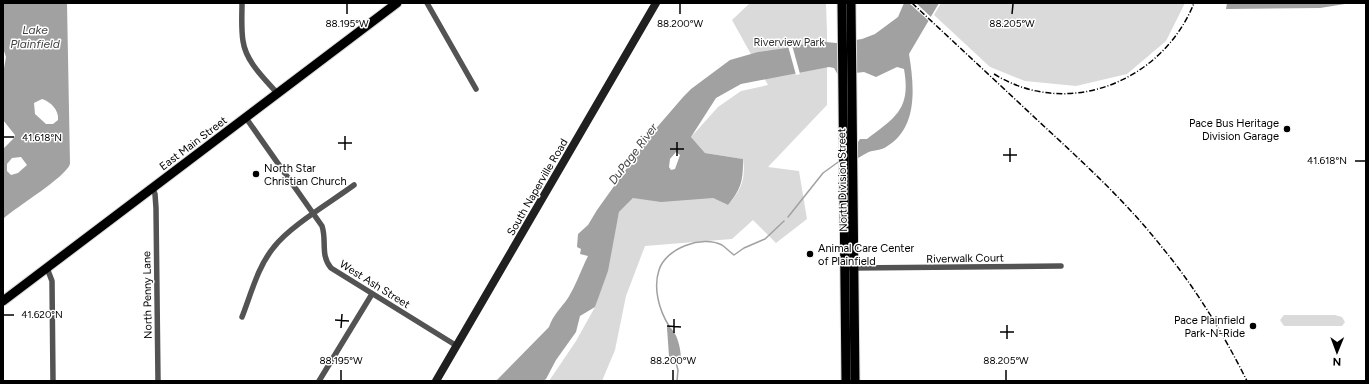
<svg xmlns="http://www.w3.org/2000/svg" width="1369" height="384" viewBox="0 0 1369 384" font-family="Figtree,sans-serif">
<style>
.green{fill:#dadada}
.water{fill:#a1a1a1;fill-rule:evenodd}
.pier{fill:#fff}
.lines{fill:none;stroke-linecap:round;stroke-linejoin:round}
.stream{stroke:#a1a1a1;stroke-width:1.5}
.primary-casing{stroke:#dbdbdb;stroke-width:11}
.minor{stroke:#535353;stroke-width:5.5}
.secondary{stroke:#202020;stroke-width:8}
.primary{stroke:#000;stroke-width:9}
.rail{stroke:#000;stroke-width:1.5;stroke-dasharray:6 2 1 2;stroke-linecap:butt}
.ticks{fill:none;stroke:#000;stroke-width:1.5}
.poi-dot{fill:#000;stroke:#fff;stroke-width:1.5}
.labels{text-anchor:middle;stroke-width:3;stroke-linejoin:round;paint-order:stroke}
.park-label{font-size:11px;fill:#313131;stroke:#fff}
.poi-label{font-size:11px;fill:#000;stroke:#fff;text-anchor:end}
.street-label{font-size:11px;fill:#000;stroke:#fff}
.water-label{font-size:12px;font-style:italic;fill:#424242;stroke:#fff}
.ticks-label{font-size:10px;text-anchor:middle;fill:#000;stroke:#fff;stroke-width:3;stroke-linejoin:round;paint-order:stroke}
</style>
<rect width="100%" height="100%" fill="#fff"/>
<g class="green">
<path d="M750,3H826L827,32V105L768,167L799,171L807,219L776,243L753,220L732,239L645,246L626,296L615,350L602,381H549L576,341L595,307L609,261L619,212L633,198H713L728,205C741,190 746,179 743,159L705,153L691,137L718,107L741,91L768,85L732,20Z"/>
<path d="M941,3H1185L1166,41L1127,74L1076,86L1025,81L990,67L934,15Z"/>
<path d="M1284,315H1335L1342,317L1345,322L1342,326H1284L1280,320Z"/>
</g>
<g class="water">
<path d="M3,3H67L70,164C66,177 16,207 3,219V149L14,138L15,135L3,120V74L6,57L3,48ZM42,99C51,102 59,110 58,120L53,124H46L35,114L34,103ZM21,157L27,165L18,173L11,175L7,171V164L12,158Z"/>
<path d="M904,3H939L909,54C914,85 919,128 886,147C881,150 877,150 872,151C867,152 862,156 858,158V142L860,139H867C896,117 911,109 904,69L897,67L876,77L864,72L838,75L834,68L829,67L741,84L716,98L691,137L705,153L743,159C743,180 742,188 728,205L713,198L661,202L633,198L619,212L608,271L595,307L580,316L576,332L556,360L546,379L543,381H496L549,327C553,315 561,308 568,298C576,285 581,270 588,256L580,254L581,249L577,247L578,234L588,225L597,210L652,133L684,96L691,89L730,60L758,52L793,47L816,41L836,43L862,39L875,34L898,17ZM676,152L680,155L675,169L671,170L669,167L670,159Z"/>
<path d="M1227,3H1345V4L1320,8L1226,9Z"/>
<path d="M668,325C678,334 680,346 681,358L677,364L669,356L667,328Z"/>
</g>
<g class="pier">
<path d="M909,3H916L932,18L930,22Z"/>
<path d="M792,45L800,74L796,75L788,46Z"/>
</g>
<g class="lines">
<g class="stream">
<path d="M788,217L823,173L841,160"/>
<path d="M669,326C659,310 653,288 659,270C666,248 702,235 722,245C726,248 730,252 734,255L744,248L765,239L784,221"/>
<path d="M676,363L678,370L677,381"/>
</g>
<defs>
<g id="primary">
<path d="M842,3L846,381"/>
<path d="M851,3L855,381"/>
<path d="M3,301L397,3"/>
</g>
</defs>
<use href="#primary" class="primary-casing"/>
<g class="minor">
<path d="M242,3C242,15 241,29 243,41C246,62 264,78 277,93"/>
<path d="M427,3L476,89"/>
<path d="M246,118L322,226C327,241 320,255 331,268L457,346"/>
<path d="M153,188L155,194L156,208L158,381"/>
<path d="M47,268L52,281L53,381"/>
<path d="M851,268L1061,266"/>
<path d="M242,317C251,294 258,266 274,247C290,226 331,202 354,185"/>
<path d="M319,381L372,294"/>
</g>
<path class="secondary" d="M436,381L656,3"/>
<use href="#primary" class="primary"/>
<g class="rail">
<path d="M912,3C957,45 1002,87 1047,129C1087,166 1127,203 1161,246C1195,287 1223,333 1247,381"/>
<path d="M994,74C1068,120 1163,81 1194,3"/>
</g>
</g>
<path class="ticks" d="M347,14V4M680,14V4M1012,14L1013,4M4,137H14M338,143H352M670,149H684M345,150V136M1003,155H1017M677,156V142M1355,161H1365M1010,162V148M4,315H14M335,320L349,321M667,326L681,327M341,328L342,314M1000,332H1014M674,333V319M1007,339V325M341,380V370M673,380V370M1006,380V370"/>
<g class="poi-dot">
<circle cx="1287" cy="129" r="4"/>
<circle cx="256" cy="174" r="4"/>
<circle cx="810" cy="254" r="4"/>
<circle cx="1253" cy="326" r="4"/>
</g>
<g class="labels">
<g class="park-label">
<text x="789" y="46">Riverview Park</text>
</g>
<g class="poi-label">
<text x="1279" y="127">Pace Bus Heritage<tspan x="1279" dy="13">Division Garage</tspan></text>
<text x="264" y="172" text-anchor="start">North Star<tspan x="264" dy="13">Christian Church</tspan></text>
<text x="818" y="252" text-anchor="start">Animal Care Center<tspan x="818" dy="13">of Plainfield</tspan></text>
<text x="1245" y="324">Pace Plainfield<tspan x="1245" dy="13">Park-N-Ride</tspan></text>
</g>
<g class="street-label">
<text transform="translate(193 143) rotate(-37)" y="4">East Main Street</text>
<text transform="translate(842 180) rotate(-91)" y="4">North Division Street</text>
<text transform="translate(537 187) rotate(-60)" y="4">South Naperville Road</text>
<text transform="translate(965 258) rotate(-1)" y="4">Riverwalk Court</text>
<text transform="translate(375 284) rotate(32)" y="4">West Ash Street</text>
<text transform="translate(147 295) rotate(-91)" y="4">North Penny Lane</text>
</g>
<g class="water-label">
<text x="35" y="34">Lake<tspan x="35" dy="14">Plainfield</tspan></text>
<text transform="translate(633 154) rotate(-53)" y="4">DuPage River</text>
</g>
</g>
<g class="ticks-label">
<text x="347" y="27">88.195°W</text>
<text x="680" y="27">88.200°W</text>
<text x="1012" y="27">88.205°W</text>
<text x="42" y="141">41.618°N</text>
<text x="1327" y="164">41.618°N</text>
<text x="42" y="318">41.620°N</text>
<text x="341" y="364">88.195°W</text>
<text x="673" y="364">88.200°W</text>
<text x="1006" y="364">88.205°W</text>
</g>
<rect width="1369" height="384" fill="none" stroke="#000000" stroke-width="8"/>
<g transform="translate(1337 352) rotate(181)" stroke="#ffffff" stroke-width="3" paint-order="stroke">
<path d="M0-3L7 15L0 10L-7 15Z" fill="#000000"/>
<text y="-6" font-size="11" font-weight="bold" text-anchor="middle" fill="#000000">N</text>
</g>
</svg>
